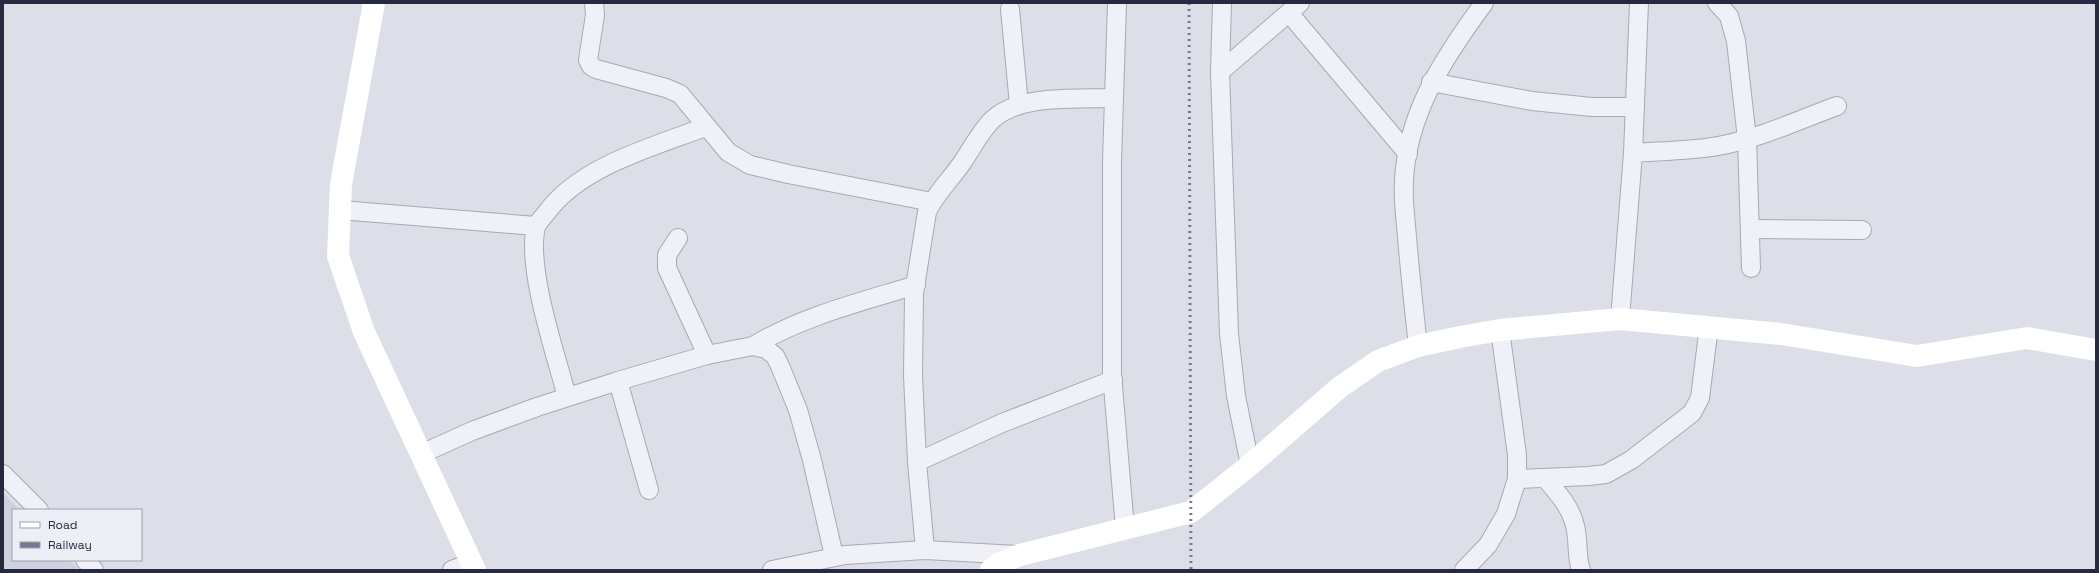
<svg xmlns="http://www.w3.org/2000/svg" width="2099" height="573" viewBox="0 0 2099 573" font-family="'Space Grotesk',sans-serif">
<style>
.built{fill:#cfd1de}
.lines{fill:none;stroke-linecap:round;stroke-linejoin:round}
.street-casing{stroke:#a6a9b6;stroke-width:20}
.street{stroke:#f0f1f6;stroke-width:18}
.secondary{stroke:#fff;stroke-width:22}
.rail{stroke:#757a93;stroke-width:3;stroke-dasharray:2 4;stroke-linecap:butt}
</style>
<rect width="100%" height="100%" fill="#dddfe8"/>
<path class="built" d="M3,493L20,510H13V560H69L79,570H3Z"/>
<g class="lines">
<defs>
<g id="street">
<path d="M594,3L595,15L588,60L591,66L596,69L666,88L680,94L728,152L750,165L788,174L932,202"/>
<path d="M1117,3L1112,161V374L1125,529"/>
<path d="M1222,3L1220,72L1229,334L1236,396L1250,465"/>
<path d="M1717,3L1729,16L1736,41L1747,139L1751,268"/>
<path d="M1010,9L1019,105"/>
<path d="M1289,13L1408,154"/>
<path d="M1220,72L1300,3"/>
<path d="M1431,82L1532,101L1592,107H1635"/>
<path d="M1633,153C1661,151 1690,151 1718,146C1759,139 1798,120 1837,106"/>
<path d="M340,210L536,226"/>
<path d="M1750,229L1862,230"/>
<path d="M678,238L667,255V268L707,355"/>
<path d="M1620,319L1633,153L1639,3"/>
<path d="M753,346C803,316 861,302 916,285"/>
<path d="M1418,346C1414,310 1410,274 1407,237C1405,214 1402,191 1405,168C1412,105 1448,52 1484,3"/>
<path d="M618,381L649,490"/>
<path d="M567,397C556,355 526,268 536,227C538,222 543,217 547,212C581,166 653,147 705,127"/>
<path d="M421,454L472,431L537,407L618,381L707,355L753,346L766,349L775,356L780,366L798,410L812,460L834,556"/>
<path d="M917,462L1002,423L1113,380"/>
<path d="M3,474L39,510"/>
<path d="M1545,478C1557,492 1571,507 1575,526C1579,540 1576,557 1581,570"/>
<path d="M1517,479L1589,476L1606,474L1631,460L1692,413L1700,398L1709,326"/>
<path d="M925,550L917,462L913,376L914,293L927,212C935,194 951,179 962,163C972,148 980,132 992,120C1019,94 1078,99 1113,98"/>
<path d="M85,560L94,570"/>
<path d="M452,570L471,563"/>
<path d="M772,570L845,555L925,550L1019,555"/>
<path d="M1464,570L1488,545L1506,514L1517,479V455L1500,330"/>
</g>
</defs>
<use href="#street" class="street-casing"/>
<use href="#street" class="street"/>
<g class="secondary">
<path d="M374,3L341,184L338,256L364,332L475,570"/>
<path d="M991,570L998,564L1020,555L1191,512L1250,465L1340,387L1378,361L1418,346L1460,337L1500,330L1620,319L1781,334L1917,356L2027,338L2096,350"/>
</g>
<path class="rail" d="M1189,3L1191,570"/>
</g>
<rect width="2099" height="573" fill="none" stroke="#252a40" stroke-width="8"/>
<rect x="12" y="509" width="130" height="52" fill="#edeff6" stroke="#9da0ad"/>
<rect x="20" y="522" width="20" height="6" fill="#ffffff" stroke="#9da0ad"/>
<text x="48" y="529" font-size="12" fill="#252a40">Road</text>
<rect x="20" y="542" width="20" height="6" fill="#757a93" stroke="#9da0ad"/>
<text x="48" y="549" font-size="12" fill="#252a40">Railway</text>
</svg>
